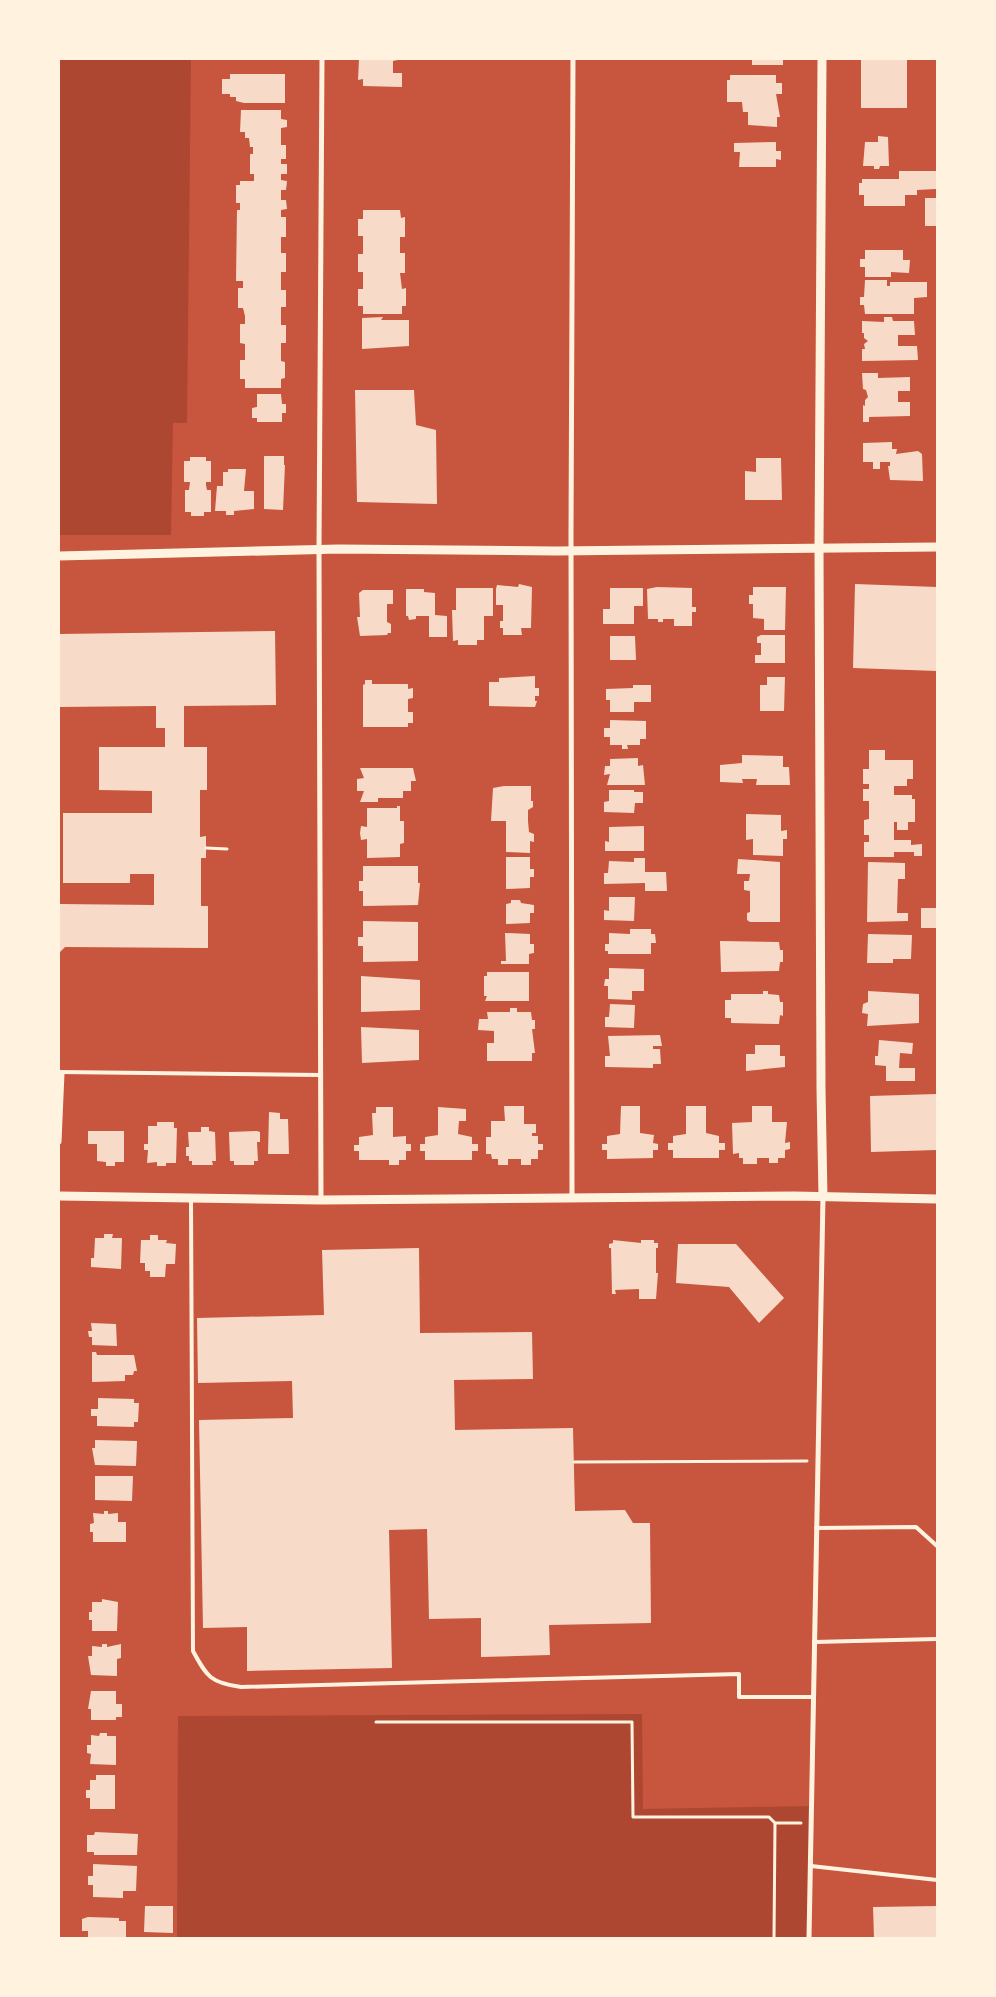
<svg xmlns="http://www.w3.org/2000/svg" width="996" height="1997" viewBox="0 0 996 1997" font-family="'Fira Sans Condensed',sans-serif">
<style>
.green{fill:#ae4732}
.building{fill:#f7dbc8}
.lines{fill:none;stroke-linecap:round;stroke-linejoin:round}
.path{stroke:#fff3e0;stroke-width:3}
.service{stroke:#fff3e0;stroke-width:4}
.minor{stroke:#fff3e0;stroke-width:5}
.tertiary{stroke:#fff3e0;stroke-width:9}
</style>
<rect width="100%" height="100%" fill="#c8553d"/>
<g class="green">
<path d="M59,59H191L187,423H173L171,535H59Z"/>
<path d="M642,1714L643,1809L812,1806L809,1938H177L178,1716Z"/>
</g>
<g class="building">
<path d="M359,59H403L393,61V73H402V87L363,86V79L358,80Z"/>
<rect x="752" y="59" width="31" height="6"/>
<rect x="861" y="59" width="46" height="49"/>
<path d="M230,74H285V103H244L236,101V97H230V94H222V79H230Z"/>
<path d="M730,75H776V83H782V94H776L780,117H777V127L748,125V112H743L742,102H727V80H730Z"/>
<path d="M241,110H281V119L287,120V127L281,128V145H286V159H281V164H287V174H281V180L287,181L286,190H281V200H286L287,209L281,210V217H286V237H281V253H286V272H281V290H286V307H281V325H286V343H281V361L285,362V378L281,379V388H245V379H240V360H245V344L240,343V324H245V316L243,308H238V288H243V281H236L237,210H240V203H236V185H240V181H254V174H250V154H253V147H250L249,138H245V132H240Z"/>
<path d="M878,136L888,137L889,166H880L879,169H874V166H863L865,142H878Z"/>
<path d="M776,142V151H781V160L776,159V167H739L740,152H734V143Z"/>
<path d="M899,171H936V189L917,190V195H905V206H864V195H859V183H862V179H899Z"/>
<rect x="925" y="198" width="12" height="28"/>
<path d="M363,210H400L401,218L405,217V237H400V253H405V273H400L402,289L406,288V306H402V314H363V306H358V289H363V272H358V254H363V236H358V219H363Z"/>
<path d="M865,250H903V260H910L909,273L891,272V277H865V267H860V259H865Z"/>
<path d="M865,280H887V286H890V282H927V297L914,298V314H865L864,305H860V297H864Z"/>
<path d="M383,317L381,320H409V346L362,349V318Z"/>
<path d="M884,317H892L893,321H914L915,335H898V346H917L918,360L862,361V349H865L864,344L868,341L864,338V333H862V321L884,322Z"/>
<path d="M862,373H878V378L910,377V391H898V402H910V416L869,417V422H863V405L865,406V400L868,397L866,390L863,389Z"/>
<path d="M355,390H414L416,425L436,430L437,504L357,502Z"/>
<path d="M257,394H281L282,404H286V413H282V422H257V418H252V408L257,407Z"/>
<path d="M892,442V449H897L896,454L918,451L922,454L923,481L890,480L888,466H890V462H880V469H873V462H863V443Z"/>
<path d="M264,456H284V465H285L283,510L264,509Z"/>
<path d="M190,457H206V461H211V482H206V485L207,490H211V512H204V516H191V512H185V490H189L190,482H184V461H190Z"/>
<path d="M756,458H781L782,500H745V471L756,472Z"/>
<path d="M228,469H246L244,491H254V509L234,511V515H226V511H215L217,486H223V472H228Z"/>
<path d="M519,584L532,587L531,628H521L522,635H503V628H500V621H503V605H496V589L497,585L518,587Z"/>
<path d="M855,584L937,587V671L853,668Z"/>
<path d="M657,587L692,588V607H696V612H692V626H674V619H663V622H658V619H648L647,589Z"/>
<path d="M753,587H786L785,630H764V619L753,618V604H749V595H753Z"/>
<path d="M456,588H493V616H484V640H477V645H458V640L453,641L452,610H456Z"/>
<path d="M610,588H643V606H634V624H603V609H610Z"/>
<path d="M406,589H424V592L435,593V615L447,616V637H429V616H416V619L409,620L408,616H406Z"/>
<path d="M363,590H393V604H387V622L391,624V633H388L387,635L360,636L357,617H360L359,593Z"/>
<path d="M275,631L276,705L184,706V747H207V790H200V837L206,836V858H201V906H208V948L65,947L59,953V904L154,905V874H130V883H63V813H152V791L99,790V747H165V728H156V706L59,707V634Z"/>
<path d="M761,635H785V663H755V655H761V643H757V637Z"/>
<path d="M610,636H635L636,660H610Z"/>
<path d="M535,676V688H539V696H535V701H537L535,707L489,706V682H499V678Z"/>
<path d="M767,677H785L784,711H760V685H767Z"/>
<path d="M365,680H372V684H408V689L413,688V698L408,699V712H413V723H408V727H363V685L365,684Z"/>
<path d="M633,685H651V702H634V712H610V700H606V689L633,688Z"/>
<path d="M610,720L646,721V739H640V745H627L628,749H622V745H610V737H604V728H610Z"/>
<path d="M869,750H885V760H913V779H907V786H894V795H912V799H915V822H908V830H897V822H894V840H911V845L922,844V856H914V852H894V857H864V842H869V835H864V820L869,819V801H863V789H869V784H863V769H869Z"/>
<path d="M742,755L783,756V767H789L790,785H756L757,779H742L743,783L720,782V765L742,763Z"/>
<path d="M638,758V766L643,765L645,785H607L610,774L604,775L605,766H610V759Z"/>
<path d="M360,768H413L416,781H411V791H403V798H378V802H360L364,791H357V779L364,778Z"/>
<path d="M504,786H531V801H533V807L528,810V821L529,832L534,834V842L530,841V853L506,852V821H491L493,788Z"/>
<path d="M609,790H634V792H643V803H635L634,813L604,812V802L609,801Z"/>
<path d="M397,806H400V821H404V843L400,844V857L367,858V839L361,840L360,833L361,826L367,827V808H397Z"/>
<path d="M746,814L781,815V831L787,830V839H783V856L753,855V839L746,840Z"/>
<path d="M644,826V851H605V841L609,842V827Z"/>
<path d="M506,857H530V869H534V877H530V888L506,889Z"/>
<path d="M634,858H645V872H666L667,891H645V883L604,884V873H608L609,861L634,862Z"/>
<path d="M738,859L780,862V922H750L747,920V913L750,912V891L744,890V881H749L750,874H737Z"/>
<path d="M868,862L905,863V879H898L897,913H908V921L867,922Z"/>
<path d="M363,866H418V883H420L418,905L363,906V891H359V881H363Z"/>
<path d="M609,897H635L634,921L604,920V910L609,911Z"/>
<path d="M511,900H520L521,903L534,905V913H530V923L506,924V904L511,903Z"/>
<rect x="921" y="908" width="16" height="20"/>
<path d="M363,921L418,922V961L363,962V946H358V937H363Z"/>
<path d="M630,929H651V934H655L656,943H651V954H608V951H605V944H609V933L630,934Z"/>
<path d="M505,933L530,934V944H534V953L529,954V964H501V961H506Z"/>
<path d="M868,934L912,935L911,959H893V963H867Z"/>
<path d="M720,941L779,942L780,950H783V962H780L779,971L721,972Z"/>
<path d="M609,968L644,969V991H632V1000L608,999V986H604L605,979H609Z"/>
<path d="M487,972H529V1001H485L487,996H484V976H487Z"/>
<path d="M361,976L420,980V1010L361,1012Z"/>
<path d="M763,991H768V994L779,995L780,1002H783V1016L780,1015L779,1024L731,1023V1018H725V1000H731V994H763Z"/>
<path d="M868,991L919,994V1023L867,1026L868,1014L862,1013L863,1004L868,1002Z"/>
<path d="M610,1004L635,1005L634,1028L605,1027V1017H609Z"/>
<path d="M510,1008H517V1012H531L532,1020H535V1029H532L535,1053H532V1061H487V1043H494V1031L478,1030L479,1019H488L487,1012H510Z"/>
<path d="M361,1027L419,1030V1060L362,1063Z"/>
<path d="M660,1035L662,1046H653V1049H660L661,1064H653V1068L605,1067V1056H610L608,1036Z"/>
<path d="M879,1040L913,1043L912,1054L900,1053L899,1068H915V1081H886V1066L875,1065V1056H878Z"/>
<path d="M755,1045H780V1056H785V1067L746,1071V1054H755Z"/>
<path d="M937,1094V1150L871,1152L870,1096Z"/>
<path d="M504,1106H524V1124H536V1133H532V1136H538V1144H543V1150H538V1159H531V1165H521V1159H508V1165H498V1159H492L491,1154H486V1137H491V1121H505Z"/>
<path d="M621,1106H640V1133L654,1135L653,1143L658,1144V1150H653V1158L607,1159V1150H602V1144H607V1136L620,1134Z"/>
<path d="M686,1106H706V1133L719,1136V1143H725V1150H719V1158H673V1150H668V1143H673V1136L686,1134Z"/>
<path d="M752,1106H772V1122H787L785,1143L790,1142V1149L785,1150V1158H778V1163H769V1158H757V1164H743V1158H739V1153L733,1154L732,1123L752,1122Z"/>
<path d="M376,1107H393V1137L406,1136V1144H411V1151H406V1160H399V1165H389V1160H359V1151H354V1145H359V1137L373,1135L372,1113H376Z"/>
<path d="M438,1107L466,1109V1121H459L458,1134L472,1137V1144H478V1151H472V1160H425V1151H420V1144H425V1137L438,1135Z"/>
<path d="M269,1112L280,1113V1119H288L289,1154H268Z"/>
<path d="M157,1122H174V1128H177L176,1163H166V1166H157V1162L147,1163L148,1150H144V1144H148V1126H157Z"/>
<path d="M201,1127H209V1131L215,1132L216,1161H212L213,1165H192V1161H189V1156H186V1147H189L188,1132H201Z"/>
<path d="M88,1131H124V1162H115V1166H106V1162L97,1161V1144H88Z"/>
<path d="M257,1131L260,1132V1142H257L258,1161H254V1165H234V1161H230L229,1132Z"/>
<path d="M104,1234H113L112,1238H122L121,1269L91,1267V1258H94L95,1238H104Z"/>
<path d="M150,1235H158V1240H167L166,1243L176,1244L175,1264H166L165,1277H150V1271H145V1263H140L141,1240H150Z"/>
<path d="M613,1240L641,1243V1240H654V1243H658V1248H656V1273H658L656,1299H639V1289L615,1290L616,1294H612L611,1248H609V1244L613,1243Z"/>
<path d="M678,1244H736L784,1298L759,1323L729,1287L676,1283Z"/>
<path d="M419,1248L420,1333L532,1332L533,1379L454,1380L455,1430L573,1428L575,1511L625,1510L633,1523H650L651,1623L549,1625L550,1655L481,1657V1618L429,1619L427,1529L389,1530L392,1668L247,1671V1627L203,1628L199,1420L293,1418L292,1381L198,1383L197,1318L324,1315L322,1250Z"/>
<path d="M91,1323L116,1324L117,1346L92,1345V1337H89L88,1331H92Z"/>
<path d="M92,1352H96L97,1355H134L137,1371H134L133,1375H125V1381L92,1382Z"/>
<path d="M98,1398L134,1399V1403H139L138,1422H134V1427L97,1426V1416H91V1409H98Z"/>
<path d="M95,1440L137,1441L136,1466L95,1465L92,1448H95Z"/>
<path d="M95,1476H133L132,1501L95,1500Z"/>
<path d="M104,1511H108V1514L118,1513V1522H126V1542H93V1532H90V1524L94,1523L93,1513L104,1514Z"/>
<path d="M102,1599L118,1602L117,1631H92V1620H89V1612H92V1602H102Z"/>
<path d="M102,1644H107V1647L121,1644V1658L117,1659V1676L91,1675L88,1656H92V1646L102,1647Z"/>
<path d="M91,1691H116V1704H122V1717H116V1720H91V1709H88Z"/>
<path d="M100,1733H107V1736H116V1765L90,1764L91,1754L87,1753V1745H91V1735L99,1736Z"/>
<path d="M96,1775H115V1809H90V1798H86V1790H90V1780H96Z"/>
<path d="M95,1832L138,1834L137,1855H94V1852H87V1835H94Z"/>
<path d="M93,1864L137,1866L136,1891H123V1898L93,1897V1885H88V1876H93Z"/>
<path d="M145,1906H173V1933L144,1932Z"/>
<path d="M937,1906V1938H874L873,1907Z"/>
<path d="M88,1917L119,1918V1921H126V1938H88V1931H82V1919Z"/>
</g>
<g class="lines">
<g class="path">
<path d="M206,848L227,849"/>
<path d="M574,1462L807,1461"/>
<path d="M376,1722H632L633,1817H769L775,1823H801"/>
<path d="M774,1938L775,1823"/>
</g>
<g class="service">
<path d="M59,1072L321,1075"/>
<path d="M191,1199L193,1651C207,1677 211,1683 241,1687L739,1674V1697H813"/>
<path d="M816,1528L916,1527L937,1546"/>
<path d="M814,1642L937,1639"/>
<path d="M811,1866L937,1880"/>
</g>
<g class="minor">
<path d="M59,1142L62,1073"/>
<path d="M572,1197L571,534L573,59"/>
<path d="M321,1200L319,550L322,59"/>
<path d="M809,1938L823,1197"/>
</g>
<g class="tertiary">
<path d="M822,59L819,547L821,1089L823,1197"/>
<path d="M59,556L339,549L556,551L937,547"/>
<path d="M59,1196L321,1200L794,1196L937,1199"/>
</g>
</g>
<rect width="996" height="1997" fill="none" stroke="#fff3e0" stroke-width="120"/>
</svg>
